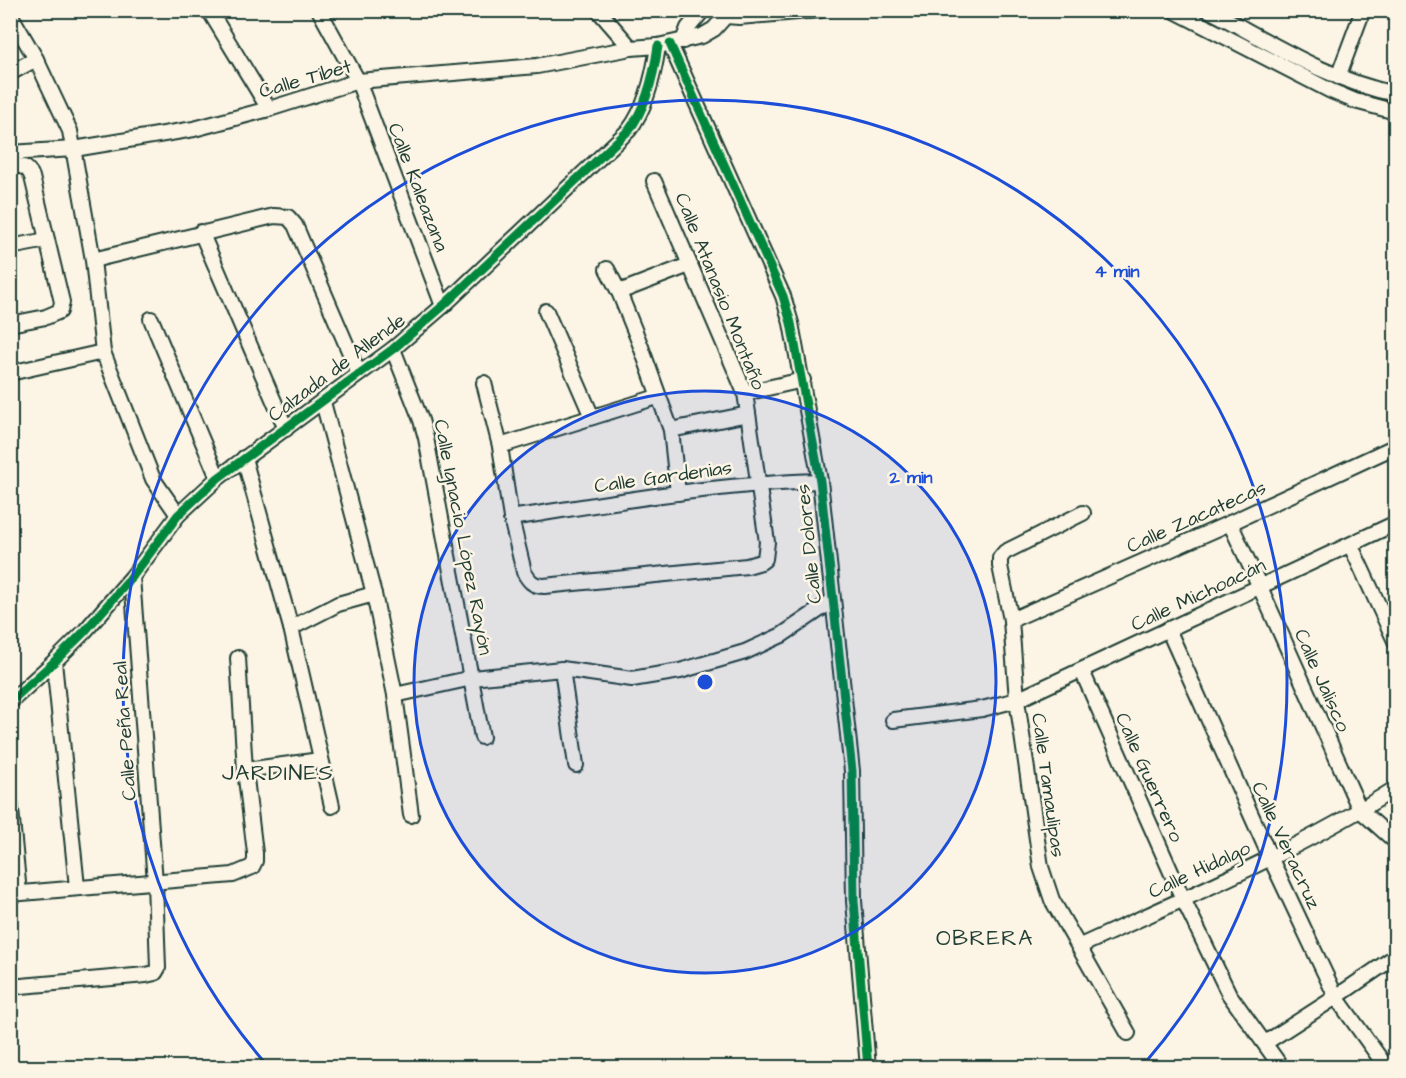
<svg xmlns="http://www.w3.org/2000/svg" width="1406" height="1078" viewBox="0 0 1406 1078" font-family="'Architects Daughter',sans-serif">
<style>
.lines{fill:none;stroke-linecap:round;stroke-linejoin:round}
.minor-casing{stroke:#1f3d34;stroke-width:18}
.minor{stroke:#fcf5e5;stroke-width:14}
.cycleway-casing{stroke:#fcf5e5;stroke-width:13}
.cycleway{stroke:#00873e;stroke-width:9}
.ring{fill:none;stroke:#1d4ed8;stroke-width:3}
.labels{text-anchor:middle;stroke-width:5;stroke-linejoin:round;paint-order:stroke}
.street-label{font-size:20px;fill:#1f3d34;stroke:#fcf5e5}
.quarter-label{font-size:22px;letter-spacing:1.5px;fill:#1f3d34;stroke:#fcf5e5}
.centre{fill:#1d4ed8;stroke:#fcf5e5;stroke-width:3}
.ring-label{font-size:18px;text-anchor:middle;font-weight:bold;fill:#1d4ed8;stroke:#fcf5e5;stroke-width:5;stroke-linejoin:round;paint-order:stroke}
</style>
<rect width="100%" height="100%" fill="#fcf5e5"/>
<filter id="ink" filterUnits="userSpaceOnUse"><feTurbulence type="fractalNoise" baseFrequency=".0167" numOctaves="2"/><feDisplacementMap in="SourceGraphic" scale="12" xChannelSelector="R" yChannelSelector="G"/><feConvolveMatrix kernelMatrix="1 2 1 2 8 2 1 2 1" color-interpolation-filters="sRGB"/></filter>
<g filter="url(#ink)">
<g class="lines">
<defs>
<g id="minor">
<path d="M209,10L269,109"/>
<path d="M319,10L358,81L443,306"/>
<path d="M598,10L631,48"/>
<path d="M715,10L726,16L739,17L821,10"/>
<path d="M1173,10L1331,91L1355,101L1396,112"/>
<path d="M1209,10C1268,41 1329,81 1396,94"/>
<path d="M10,14L36,59L70,131L93,260L103,352L153,479L178,515"/>
<path d="M683,41L688,28L703,10"/>
<path d="M670,44L783,296L791,323L820,481L852,771L854,901L868,1068"/>
<path d="M10,73L36,59"/>
<path d="M1338,77L1363,10"/>
<path d="M10,153L74,149L194,129L269,109L358,81L537,66L631,48L658,46L702,36L714,29L731,10"/>
<path d="M10,166C21,165 28,166 32,177L62,302L60,311L46,317L10,324"/>
<path d="M201,232L286,429"/>
<path d="M10,247L47,240"/>
<path d="M93,260L274,216L288,217L295,225L359,374"/>
<path d="M607,269L619,292L640,344L671,430L678,493"/>
<path d="M619,292L689,265"/>
<path d="M546,311L592,417"/>
<path d="M151,319L218,478"/>
<path d="M393,349L421,420L426,438L482,737"/>
<path d="M10,373L103,352"/>
<path d="M484,383L500,446L511,518L524,572C529,581 533,586 544,586L747,566L761,562L765,559L767,542L745,393L654,181"/>
<path d="M745,393L803,380"/>
<path d="M323,402L374,594L395,695L411,815"/>
<path d="M671,430L748,414"/>
<path d="M500,446L657,397"/>
<path d="M244,458L291,628L332,806"/>
<path d="M1083,513L1005,552L1000,558V566L1011,620L1017,700L1041,867L1052,900L1128,1033"/>
<path d="M511,518C614,502 716,484 820,481"/>
<path d="M1230,523L1260,587L1360,810L1396,842"/>
<path d="M1351,546L1396,643"/>
<path d="M1011,620L1230,523L1396,446"/>
<path d="M291,628L338,604L374,594"/>
<path d="M1168,629L1270,857L1336,997L1387,1068"/>
<path d="M54,662L77,887"/>
<path d="M562,669L576,765"/>
<path d="M1082,671L1183,899L1229,994L1282,1068"/>
<path d="M395,695L472,678L562,669L632,679L680,671L745,652L782,635L832,601"/>
<path d="M10,702L54,662L85,631L132,577L178,515L218,478L393,349L443,306L629,130C647,107 654,74 658,46"/>
<path d="M893,720L982,709L1017,700L1396,523"/>
<path d="M245,770L320,760"/>
<path d="M10,799L19,893"/>
<path d="M10,894L233,875L252,867L255,861V853L245,770L238,658"/>
<path d="M1080,946C1187,897 1297,851 1396,788"/>
<path d="M10,987L146,975L155,973L158,968L155,882L132,577"/>
<path d="M1265,1043L1336,997L1396,956"/>
</g>
</defs>
<use href="#minor" class="minor-casing"/>
<use href="#minor" class="minor"/>
<defs>
<g id="cycleway">
<path d="M670,44L783,296L791,323L820,481L852,771L854,901L868,1068"/>
<path d="M10,702L54,662L85,631L132,577L178,515L218,478L393,349L443,306L629,130C647,107 654,74 658,46"/>
</g>
</defs>
<use href="#cycleway" class="cycleway-casing"/>
<use href="#cycleway" class="cycleway"/>
</g>
</g>
<circle cx="705" cy="682" r="291" fill="#1d4ed8" fill-opacity=".12"/>
<g class="ring">
<circle cx="705" cy="682" r="291"/>
<path d="M266 1064A582 582 0 1 1 1144 1064"/>
</g>
<g class="labels">
<g class="street-label">
<text transform="translate(305 78) rotate(-16)" y="7">Calle Tibet</text>
<text transform="translate(419 187) rotate(69)" y="7">Calle Kaleazana</text>
<text transform="translate(721 291) rotate(68)" y="7">Calle Atanasio Montaño</text>
<text transform="translate(336 367) rotate(-37)" y="7">Calzada de Allende</text>
<text transform="translate(663 476) rotate(-8)" y="7">Calle Gardenias</text>
<text transform="translate(1196 516) rotate(-24)" y="7">Calle Zacatecas</text>
<text transform="translate(464 537) rotate(79)" y="7">Calle Ignacio López Rayón</text>
<text transform="translate(808 544) rotate(-96)" y="7">Calle Dolores</text>
<text transform="translate(1198 594) rotate(-25)" y="7">Calle Michoacán</text>
<text transform="translate(1323 680) rotate(66)" y="7">Calle Jalisco</text>
<text transform="translate(124 731) rotate(-94)" y="7">Calle Peña Real</text>
<text transform="translate(1150 777) rotate(66)" y="7">Calle Guerrero</text>
<text transform="translate(1049 785) rotate(82)" y="7">Calle Tamaulipas</text>
<text transform="translate(1287 845) rotate(65)" y="7">Calle Veracruz</text>
<text transform="translate(1199 869) rotate(-25)" y="7">Calle Hidalgo</text>
</g>
<g class="quarter-label">
<text x="278" y="780">JARDINES</text>
<text x="985" y="945">OBRERA</text>
</g>
</g>
<circle cx="705" cy="682" r="9" class="centre"/>
<g class="ring-label">
<text x="1117" y="277">4 min</text>
<text x="911" y="483">2 min</text>
</g>
<rect width="1406" height="1078" fill="none" stroke="#fcf5e5" stroke-width="36"/>
<rect x="18" y="18" width="1370" height="1042" fill="none" stroke="#1f3d34" stroke-width="2" filter="url(#ink)"/>
</svg>
